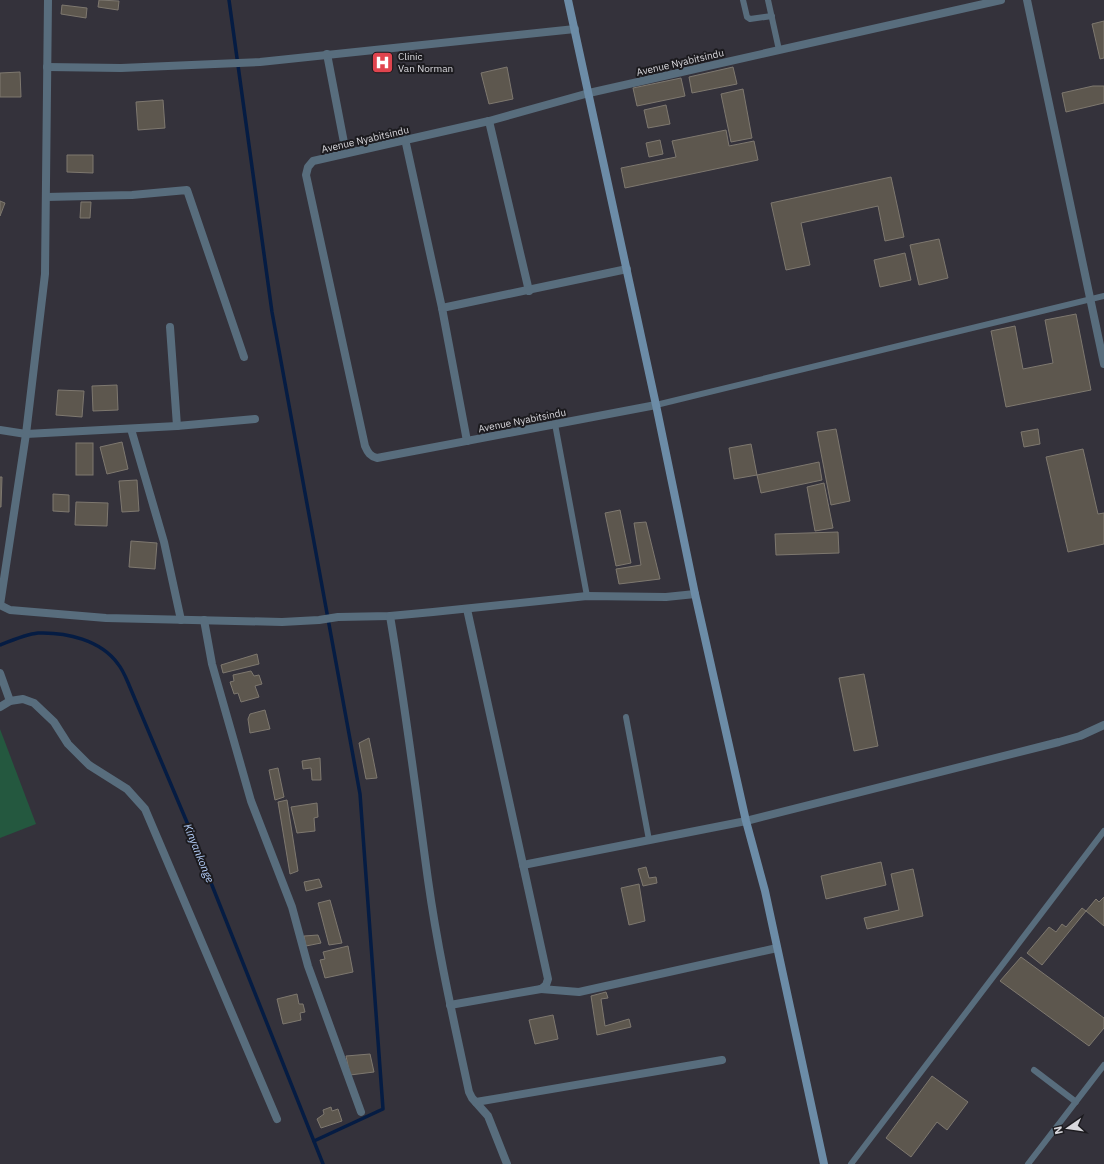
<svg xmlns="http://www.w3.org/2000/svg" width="1104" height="1164" viewBox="0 0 1104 1164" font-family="'IBM Plex Sans',sans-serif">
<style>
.green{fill:#24583f}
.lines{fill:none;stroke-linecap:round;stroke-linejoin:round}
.stream{stroke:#051c43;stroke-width:3.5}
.building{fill:#5d574e;stroke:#7e786f}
.lane{stroke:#586d7d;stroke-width:6}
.street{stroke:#586d7d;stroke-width:8}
.secondary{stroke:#6c8ca7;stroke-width:8}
.labels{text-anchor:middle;stroke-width:4;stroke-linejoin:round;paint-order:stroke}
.poi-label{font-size:10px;fill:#d8d7dc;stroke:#1c1b1f;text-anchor:start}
.street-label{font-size:10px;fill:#d8d7dc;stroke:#1c1b1f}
.water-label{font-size:11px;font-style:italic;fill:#b4cef9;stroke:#1c1b1f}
</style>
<rect width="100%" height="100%" fill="#34323b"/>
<path class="green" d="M0,729L36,824L0,838Z"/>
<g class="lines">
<g class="stream">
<path d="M229,0L272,312L360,794L383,1109L314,1141"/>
<path d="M0,645C10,641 27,634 38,633C66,632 101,640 118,664C123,670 126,678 129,685L186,820L323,1164"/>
</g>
</g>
<g class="building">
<path d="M99,0L119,1L118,10L98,7Z"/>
<path d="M62,5L87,8L86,18L61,14Z"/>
<path d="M1104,21V58L1100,59L1092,24Z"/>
<path d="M507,67L513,99L489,104L481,73Z"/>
<path d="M733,67L737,84L692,93L689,77Z"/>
<path d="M20,72L21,97H0V73Z"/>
<path d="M681,78L685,96L637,106L633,88Z"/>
<path d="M1093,86H1104V103L1066,112L1062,93Z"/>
<path d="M743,89L752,138L731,142L721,94Z"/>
<path d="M163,100L165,128L138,130L136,102Z"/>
<path d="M666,105L670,124L648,128L644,110Z"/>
<path d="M726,130L729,146L754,141L758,160L625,188L621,168L676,157L672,141Z"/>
<path d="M660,140L663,154L649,157L646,143Z"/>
<path d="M67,155H93V173L67,172Z"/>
<path d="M891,177L904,237L885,241L878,206L801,223L810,265L786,270L771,203Z"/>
<path d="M0,201L5,203L0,216Z"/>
<path d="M81,202H91L90,218H80Z"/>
<path d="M939,239L948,278L919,285L910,245Z"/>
<path d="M905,253L911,280L880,287L874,260Z"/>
<path d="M1076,314L1091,390L1006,407L991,331L1015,326L1023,369L1053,363L1045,320Z"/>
<path d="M117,385L118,410L93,411L92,386Z"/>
<path d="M58,390L84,391L82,417L56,415Z"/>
<path d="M836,429L850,501L831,505L817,432Z"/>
<path d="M1038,429L1040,444L1024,447L1021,432Z"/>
<path d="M122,442L128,469L107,474L100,447Z"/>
<rect x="76" y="443" width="17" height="32"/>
<path d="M751,444L757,475L734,479L729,448Z"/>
<path d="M1083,449L1098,514L1104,513V544L1068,552L1046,457Z"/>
<path d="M819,462L822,480L761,493L757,475Z"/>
<path d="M0,477H2L1,507H0Z"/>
<path d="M137,480L139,511L122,512L119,481Z"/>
<path d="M824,483L833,528L815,531L807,487Z"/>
<path d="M53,494L69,495V512L53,511Z"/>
<path d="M76,502L108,503L107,526L75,525Z"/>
<path d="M620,510L631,563L616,566L605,513Z"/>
<path d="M646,522L660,579L619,584L616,569L641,565L634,523Z"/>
<path d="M838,532L839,553L776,555L775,534Z"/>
<path d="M131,541L157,543L155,569L129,567Z"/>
<path d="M257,654L259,664L223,673L221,665Z"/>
<path d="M251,671L254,676L259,675L262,684L255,686L259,697L241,702L238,693L234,694L230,682L234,681L233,675Z"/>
<path d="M864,674L878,746L854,751L839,678Z"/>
<path d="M265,710L270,729L250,733L248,719L250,714Z"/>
<path d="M369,738L377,778L366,779L359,743Z"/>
<path d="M320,758L321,780H312L311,768L303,769L302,761Z"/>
<path d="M278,768L284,797L275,800L269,770Z"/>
<path d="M287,800L298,871L290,874L278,802Z"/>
<path d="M317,803L318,817L314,818L315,831L297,833L291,807Z"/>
<path d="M881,862L886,885L826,899L821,876Z"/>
<path d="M646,867L649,878L656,877L657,883L643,886L638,869Z"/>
<path d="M913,869L923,916L867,929L864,918L899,910L891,874Z"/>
<path d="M319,879L322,887L306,891L304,882Z"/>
<path d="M639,884L645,921L629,925L621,888Z"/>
<path d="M1104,897V926L1086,911L1096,899L1099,902Z"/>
<path d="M330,900L342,943L329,945L318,903Z"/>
<path d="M1082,908L1086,911L1042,965L1027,953L1049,927L1056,932L1062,924L1066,927Z"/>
<path d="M318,935L321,943L306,946L304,936Z"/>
<path d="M348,946L353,972L325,978L320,960L325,959L323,952Z"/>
<path d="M1021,957L1104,1018V1028L1089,1046L1000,981Z"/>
<path d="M606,992L608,998L601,999L605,1026L629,1019L631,1027L597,1035L591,996Z"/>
<path d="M297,994L299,1004H303L305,1012L300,1013L301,1020L283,1024L277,999Z"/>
<path d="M553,1015L558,1039L535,1044L529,1020Z"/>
<path d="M370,1054L374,1072L350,1075L346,1056Z"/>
<path d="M932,1076L968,1102L947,1130L937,1122L911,1157L886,1138Z"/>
<path d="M331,1107L332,1111L338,1109L342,1121L321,1128L317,1119L324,1114L323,1110Z"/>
</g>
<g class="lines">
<g class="lane">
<path d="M743,0L747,17L750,19L772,16"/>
<path d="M768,0L779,50"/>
<path d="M656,405L1104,296"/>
<path d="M555,424L587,596"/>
<path d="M626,717L649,840"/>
<path d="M1034,1070L1076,1102"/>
<path d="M851,1164L1104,831"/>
<path d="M1028,1164L1104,1065"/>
</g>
<g class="street">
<path d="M1027,0L1104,364"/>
<path d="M327,54L346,153"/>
<path d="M47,67L121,68L260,62L575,29"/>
<path d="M489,121L529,291"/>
<path d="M405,139L442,308L467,441"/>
<path d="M46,197L132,195L187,190L244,357"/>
<path d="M442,308L627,269"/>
<path d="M170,327L177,426"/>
<path d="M656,405L377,458C370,456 368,453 365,446L306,175L308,167L313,161L489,121L589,93L1001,0"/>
<path d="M131,429L164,542L181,620"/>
<path d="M0,430L26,434L177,426L255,419"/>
<path d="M0,605L10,610L106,618L282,622L319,620L338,617L390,616L433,612L587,596L666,597L695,594"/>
<path d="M0,605L26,434L45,274L48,0"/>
<path d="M390,616C405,704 416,792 428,880C438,952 454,1022 469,1092L472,1098L488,1116L507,1164"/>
<path d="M204,620L212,664L251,801L292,907L308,966L361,1112"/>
<path d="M0,673L10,701"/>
<path d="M0,707L10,701L23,699L34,703L54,722L68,744L89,765L127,789L145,809L277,1119"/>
<path d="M523,865L746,821L1059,742L1080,736L1104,725"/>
<path d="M541,989L579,992L777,948"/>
<path d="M450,1005L541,989L546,985L548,979L467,609"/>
<path d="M476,1102L722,1060"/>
</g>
<path class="secondary" d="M568,0L656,405L695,594L746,821L765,891L824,1164"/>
</g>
<defs>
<symbol id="hospital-square" viewBox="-11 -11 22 22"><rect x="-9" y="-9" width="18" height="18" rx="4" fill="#e0444e" stroke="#1c1b1f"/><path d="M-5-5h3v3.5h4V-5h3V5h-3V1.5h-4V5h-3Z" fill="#fff"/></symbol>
</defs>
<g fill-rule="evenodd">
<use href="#hospital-square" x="370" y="50" width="25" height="25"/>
</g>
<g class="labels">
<g class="poi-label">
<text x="398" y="60">Clinic<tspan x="398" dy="12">Van Norman</tspan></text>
</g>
<g class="street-label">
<text transform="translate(680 62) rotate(-13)" y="4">Avenue Nyabitsindu</text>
<text transform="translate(365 139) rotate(-13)" y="4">Avenue Nyabitsindu</text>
<text transform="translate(522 420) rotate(-11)" y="4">Avenue Nyabitsindu</text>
</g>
<g class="water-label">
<text transform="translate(199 853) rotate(68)" y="4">Kinyankonge</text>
</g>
</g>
<g transform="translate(1068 1128) rotate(257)" stroke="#1c1b1f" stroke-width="3" paint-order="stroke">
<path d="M0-3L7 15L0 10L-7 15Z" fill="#d8d7dc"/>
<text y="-6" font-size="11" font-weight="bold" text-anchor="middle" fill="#d8d7dc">N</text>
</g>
</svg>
